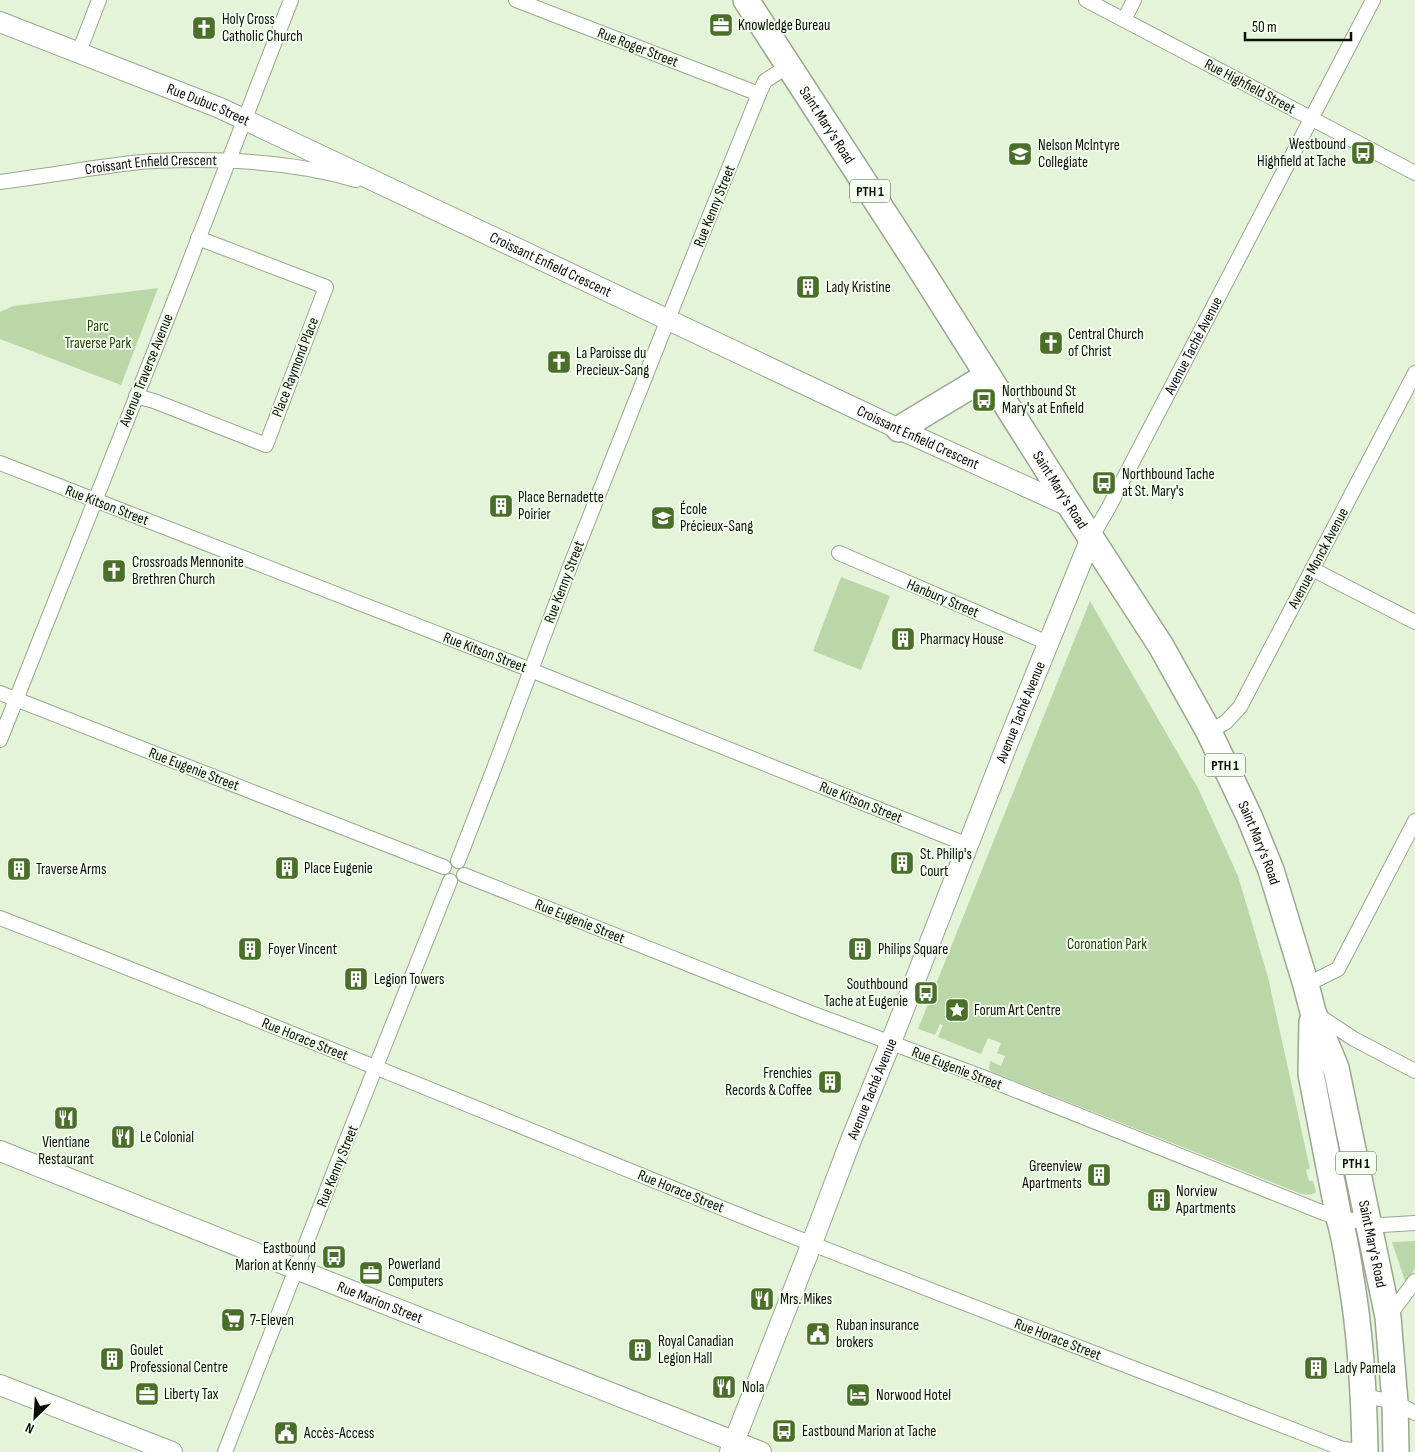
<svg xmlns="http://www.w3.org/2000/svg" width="1415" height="1452" viewBox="0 0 1415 1452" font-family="'Sofia Sans Condensed',sans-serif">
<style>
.green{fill:#bbd7a7}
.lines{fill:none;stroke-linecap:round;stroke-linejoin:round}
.street-casing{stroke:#98a78e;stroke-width:16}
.secondary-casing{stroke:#98a78e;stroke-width:22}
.highway-casing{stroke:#98a78e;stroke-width:28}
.street{stroke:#fff;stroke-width:14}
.secondary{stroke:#fff;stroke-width:20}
.highway{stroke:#fff;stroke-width:25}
.labels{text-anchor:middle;stroke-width:4;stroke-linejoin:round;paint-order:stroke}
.shield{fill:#f5ffef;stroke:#4f564b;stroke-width:1}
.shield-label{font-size:14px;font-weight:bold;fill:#080d05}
.poi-label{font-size:15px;fill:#080d05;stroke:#f5ffef;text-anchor:start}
.street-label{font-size:15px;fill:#080d05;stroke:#f5ffef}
.park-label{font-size:15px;fill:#26420a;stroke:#f5ffef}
</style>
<rect width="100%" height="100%" fill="#e4f4d9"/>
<g class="green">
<path d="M158,288L121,385L0,339V312L13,306Z"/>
<path d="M841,577L890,596L861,670L813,651Z"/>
<path d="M1090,601L1198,788L1238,876L1268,977L1310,1169L1306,1170L1309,1181H1313L1316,1192C1310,1196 1305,1195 1299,1193L992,1072L989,1069L990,1061L1001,1066L1005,1056L997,1053L1001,1043L988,1038L981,1054L938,1037L943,1025L940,1024L935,1035L918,1029Z"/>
<path d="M1415,1241V1268L1406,1284L1392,1242Z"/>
</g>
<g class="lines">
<defs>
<g id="street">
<path d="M516,0L759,94"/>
<path d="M1086,0L1415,173"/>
<path d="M1124,20L1134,0"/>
<path d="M79,52L99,0"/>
<path id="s1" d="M0,182C29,178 58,174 87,169C110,166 132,162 155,161C222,158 292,161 356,180"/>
<path d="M136,396L154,401L266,445L326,287L198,238"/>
<path d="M0,463L513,663L968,845"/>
<path id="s2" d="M1091,538L1109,507L1373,0"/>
<path d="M839,553L1048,643"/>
<path d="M1312,569L1415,622"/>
<path d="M0,693L444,867"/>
<path d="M1209,732L1226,722L1240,707L1415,373"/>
<path d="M0,740L168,317L291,0"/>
<path d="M458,861L493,771L569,569L678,294L759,94L765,81L788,66"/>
<path d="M464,875L811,1013L980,1076L1324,1213L1339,1218L1382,1225L1415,1223"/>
<path d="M0,918C246,1013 490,1114 734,1213C937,1294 1140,1370 1343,1449L1365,1451"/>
<path d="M1306,985L1338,969L1415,821"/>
<path d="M1316,1014L1354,1039L1415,1071"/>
<path d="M1388,1317L1415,1281"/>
<path d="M1364,1396L1395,1402L1415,1413"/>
<path d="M225,1452L335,1169L450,881"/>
</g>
<g id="secondary">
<path id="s3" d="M0,22L220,108L899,429L1071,507"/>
<path id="s4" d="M0,1151L296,1269L761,1452"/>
<path d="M0,1385L172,1452"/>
<path id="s5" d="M730,1452L812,1243L851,1140L891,1042L1007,745L1091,538"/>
</g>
<g id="highway">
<path id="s6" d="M746,0L916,262L1071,507L1161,646L1209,732L1249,816L1271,870L1306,985L1313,1012L1336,1068L1388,1317L1395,1402L1396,1452"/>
<path d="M899,429L987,376"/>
<path d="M1312,1022L1311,1074L1339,1218C1345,1238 1348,1258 1351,1279C1361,1336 1364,1394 1365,1452"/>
</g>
</defs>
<use href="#street" class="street-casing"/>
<use href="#secondary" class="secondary-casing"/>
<use href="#highway" class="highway-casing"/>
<use href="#street" class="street"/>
<use href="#secondary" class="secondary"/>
<use href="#highway" class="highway"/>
</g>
<defs>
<symbol id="office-square" viewBox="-11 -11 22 22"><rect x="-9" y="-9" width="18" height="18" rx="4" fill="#4a6f29" stroke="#f5ffef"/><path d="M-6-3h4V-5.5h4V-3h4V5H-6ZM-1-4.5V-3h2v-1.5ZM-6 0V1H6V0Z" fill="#fff"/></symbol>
<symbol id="church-square" viewBox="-11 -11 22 22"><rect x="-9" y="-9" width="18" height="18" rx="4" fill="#4a6f29" stroke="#f5ffef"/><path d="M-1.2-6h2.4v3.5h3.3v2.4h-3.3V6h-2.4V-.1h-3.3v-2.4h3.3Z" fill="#fff"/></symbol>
<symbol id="bus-square" viewBox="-11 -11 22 22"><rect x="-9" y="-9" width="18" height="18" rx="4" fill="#4a6f29" stroke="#f5ffef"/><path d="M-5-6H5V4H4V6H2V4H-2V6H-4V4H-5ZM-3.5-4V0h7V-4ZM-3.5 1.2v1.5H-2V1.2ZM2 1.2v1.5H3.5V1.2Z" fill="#fff"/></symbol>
<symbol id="school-square" viewBox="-11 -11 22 22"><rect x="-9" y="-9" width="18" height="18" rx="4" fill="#4a6f29" stroke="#f5ffef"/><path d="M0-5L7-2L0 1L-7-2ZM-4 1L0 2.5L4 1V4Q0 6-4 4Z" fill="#fff"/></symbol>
<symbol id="building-square" viewBox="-11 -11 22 22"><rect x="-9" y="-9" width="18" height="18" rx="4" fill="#4a6f29" stroke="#f5ffef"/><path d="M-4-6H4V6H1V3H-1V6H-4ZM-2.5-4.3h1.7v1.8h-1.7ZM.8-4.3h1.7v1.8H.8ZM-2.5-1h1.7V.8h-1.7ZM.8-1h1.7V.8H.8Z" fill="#fff"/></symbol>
<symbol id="sight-square" viewBox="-11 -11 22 22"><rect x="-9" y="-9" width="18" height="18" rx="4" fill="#4a6f29" stroke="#f5ffef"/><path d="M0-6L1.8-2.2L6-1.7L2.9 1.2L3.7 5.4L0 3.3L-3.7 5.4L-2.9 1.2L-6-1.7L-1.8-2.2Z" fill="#fff"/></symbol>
<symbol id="restaurant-square" viewBox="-11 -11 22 22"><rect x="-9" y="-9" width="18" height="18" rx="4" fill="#4a6f29" stroke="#f5ffef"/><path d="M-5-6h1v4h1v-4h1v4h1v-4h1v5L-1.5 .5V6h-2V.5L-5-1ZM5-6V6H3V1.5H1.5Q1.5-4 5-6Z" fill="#fff"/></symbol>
<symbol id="supermarket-square" viewBox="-11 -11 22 22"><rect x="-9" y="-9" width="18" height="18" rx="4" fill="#4a6f29" stroke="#f5ffef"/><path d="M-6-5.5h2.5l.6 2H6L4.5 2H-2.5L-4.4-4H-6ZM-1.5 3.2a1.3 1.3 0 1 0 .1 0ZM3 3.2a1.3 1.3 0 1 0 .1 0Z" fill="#fff"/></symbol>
<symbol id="civic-square" viewBox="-11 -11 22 22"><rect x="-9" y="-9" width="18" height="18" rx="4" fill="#4a6f29" stroke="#f5ffef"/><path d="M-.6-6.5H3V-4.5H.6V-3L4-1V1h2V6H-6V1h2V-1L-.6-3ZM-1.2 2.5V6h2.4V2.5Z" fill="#fff"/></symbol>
<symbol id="hotel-square" viewBox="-11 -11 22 22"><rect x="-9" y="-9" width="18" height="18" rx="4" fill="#4a6f29" stroke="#f5ffef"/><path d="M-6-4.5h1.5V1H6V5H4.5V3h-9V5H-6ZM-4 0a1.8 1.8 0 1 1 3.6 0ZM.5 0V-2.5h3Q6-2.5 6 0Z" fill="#fff"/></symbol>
</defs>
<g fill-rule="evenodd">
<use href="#office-square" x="707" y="11" width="28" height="28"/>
<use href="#church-square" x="190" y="14" width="28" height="28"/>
<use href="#bus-square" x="1349" y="139" width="28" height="28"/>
<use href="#school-square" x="1006" y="140" width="28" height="28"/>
<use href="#building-square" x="794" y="273" width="28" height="28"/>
<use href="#church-square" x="1037" y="329" width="28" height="28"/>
<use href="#church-square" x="545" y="348" width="28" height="28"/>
<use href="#bus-square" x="970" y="386" width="28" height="28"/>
<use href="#bus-square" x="1090" y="469" width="28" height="28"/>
<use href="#building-square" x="487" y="492" width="28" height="28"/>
<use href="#school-square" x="649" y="504" width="28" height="28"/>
<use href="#church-square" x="100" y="557" width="28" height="28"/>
<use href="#building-square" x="889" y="625" width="28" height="28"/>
<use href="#building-square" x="888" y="849" width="28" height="28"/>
<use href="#building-square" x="273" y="854" width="28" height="28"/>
<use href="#building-square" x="5" y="855" width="28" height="28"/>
<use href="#building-square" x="236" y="935" width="28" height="28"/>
<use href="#building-square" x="846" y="935" width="28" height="28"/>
<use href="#building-square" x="342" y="965" width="28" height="28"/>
<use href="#bus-square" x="912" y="979" width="28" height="28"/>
<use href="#sight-square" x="943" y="996" width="28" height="28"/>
<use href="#building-square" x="816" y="1068" width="28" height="28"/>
<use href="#restaurant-square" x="52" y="1104" width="28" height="28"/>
<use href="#restaurant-square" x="109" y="1123" width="28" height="28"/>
<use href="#building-square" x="1085" y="1161" width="28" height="28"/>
<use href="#building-square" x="1145" y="1186" width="28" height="28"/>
<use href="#bus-square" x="320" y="1243" width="28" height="28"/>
<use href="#office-square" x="357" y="1259" width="28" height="28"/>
<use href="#restaurant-square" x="748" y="1285" width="28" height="28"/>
<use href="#supermarket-square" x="219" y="1306" width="28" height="28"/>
<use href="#civic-square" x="804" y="1320" width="28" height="28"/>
<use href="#building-square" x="626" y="1336" width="28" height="28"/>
<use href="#building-square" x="98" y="1345" width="28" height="28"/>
<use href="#building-square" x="1302" y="1354" width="28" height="28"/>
<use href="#restaurant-square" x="710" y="1373" width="28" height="28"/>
<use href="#office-square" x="133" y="1380" width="28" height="28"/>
<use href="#hotel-square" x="844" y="1381" width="28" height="28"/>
<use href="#bus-square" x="770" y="1417" width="28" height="28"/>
<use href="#civic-square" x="272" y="1419" width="28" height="28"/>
</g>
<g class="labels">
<g class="shield">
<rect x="850" y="179.5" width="40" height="23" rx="4"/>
<rect x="1205" y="753.5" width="40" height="23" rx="4"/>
<rect x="1336" y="1151.5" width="40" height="23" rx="4"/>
</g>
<g class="shield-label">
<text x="870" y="196">PTH 1</text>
<text x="1225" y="770">PTH 1</text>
<text x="1356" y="1168">PTH 1</text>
</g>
<g class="poi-label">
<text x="222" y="24">Holy Cross<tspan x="222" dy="17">Catholic Church</tspan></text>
<text x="738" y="30">Knowledge Bureau</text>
<text x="1346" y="149" text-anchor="end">Westbound<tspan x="1346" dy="17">Highfield at Tache</tspan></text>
<text x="1038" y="150">Nelson McIntyre<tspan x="1038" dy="17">Collegiate</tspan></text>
<text x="826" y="292">Lady Kristine</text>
<text x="1068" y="339">Central Church<tspan x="1068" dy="17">of Christ</tspan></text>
<text x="576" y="358">La Paroisse du<tspan x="576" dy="17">Precieux-Sang</tspan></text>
<text x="1002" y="396">Northbound St<tspan x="1002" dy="17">Mary's at Enfield</tspan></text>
<text x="1122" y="479">Northbound Tache<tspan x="1122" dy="17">at St. Mary's</tspan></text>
<text x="518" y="502">Place Bernadette<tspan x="518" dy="17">Poirier</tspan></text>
<text x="680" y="514">École<tspan x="680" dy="17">Précieux-Sang</tspan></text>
<text x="132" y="567">Crossroads Mennonite<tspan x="132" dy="17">Brethren Church</tspan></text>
<text x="920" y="644">Pharmacy House</text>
<text x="920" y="859">St. Philip's<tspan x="920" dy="17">Court</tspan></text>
<text x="304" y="873">Place Eugenie</text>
<text x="36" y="874">Traverse Arms</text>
<text x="268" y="954">Foyer Vincent</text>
<text x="878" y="954">Philips Square</text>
<text x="374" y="984">Legion Towers</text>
<text x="908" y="989" text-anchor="end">Southbound<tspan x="908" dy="17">Tache at Eugenie</tspan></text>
<text x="974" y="1015">Forum Art Centre</text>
<text x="812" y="1078" text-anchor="end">Frenchies<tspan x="812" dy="17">Records &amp; Coffee</tspan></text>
<text x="140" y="1142">Le Colonial</text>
<text x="66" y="1147" text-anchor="middle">Vientiane<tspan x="66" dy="17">Restaurant</tspan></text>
<text x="1082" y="1171" text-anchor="end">Greenview<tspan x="1082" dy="17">Apartments</tspan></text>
<text x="1176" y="1196">Norview<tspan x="1176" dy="17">Apartments</tspan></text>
<text x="316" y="1253" text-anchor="end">Eastbound<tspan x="316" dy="17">Marion at Kenny</tspan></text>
<text x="388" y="1269">Powerland<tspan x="388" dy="17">Computers</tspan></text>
<text x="780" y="1304">Mrs. Mikes</text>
<text x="250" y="1325">7-Eleven</text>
<text x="836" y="1330">Ruban insurance<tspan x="836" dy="17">brokers</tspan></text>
<text x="658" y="1346">Royal Canadian<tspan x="658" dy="17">Legion Hall</tspan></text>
<text x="130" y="1355">Goulet<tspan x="130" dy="17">Professional Centre</tspan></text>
<text x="1334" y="1373">Lady Pamela</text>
<text x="742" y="1392">Nola</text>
<text x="164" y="1399">Liberty Tax</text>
<text x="876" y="1400">Norwood Hotel</text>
<text x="802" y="1436">Eastbound Marion at Tache</text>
<text x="304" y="1438">Accès-Access</text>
</g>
<g class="street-label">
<text transform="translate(638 47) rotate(21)" y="5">Rue Roger Street</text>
<text transform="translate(1250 86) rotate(28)" y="5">Rue Highfield Street</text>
<text dy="5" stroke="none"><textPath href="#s3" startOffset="224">Rue Dubuc Street</textPath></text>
<text dy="5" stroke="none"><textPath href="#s6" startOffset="149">Saint Mary's Road</textPath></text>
<text dy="5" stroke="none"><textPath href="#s1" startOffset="152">Croissant Enfield Crescent</textPath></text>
<text transform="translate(714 206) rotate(-68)" y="5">Rue Kenny Street</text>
<text dy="5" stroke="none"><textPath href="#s3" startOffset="602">Croissant Enfield Crescent</textPath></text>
<text dy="5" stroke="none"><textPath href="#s2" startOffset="218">Avenue Taché Avenue</textPath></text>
<text transform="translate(295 367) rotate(-69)" y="5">Place Raymond Place</text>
<text transform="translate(146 370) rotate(-68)" y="5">Avenue Traverse Avenue</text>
<text dy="5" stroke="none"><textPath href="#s3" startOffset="1008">Croissant Enfield Crescent</textPath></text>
<text dy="5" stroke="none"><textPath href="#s6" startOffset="582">Saint Mary's Road</textPath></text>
<text transform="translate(107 505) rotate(21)" y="5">Rue Kitson Street</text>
<text transform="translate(1318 558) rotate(-62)" y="5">Avenue Monck Avenue</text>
<text transform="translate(564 582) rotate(-69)" y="5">Rue Kenny Street</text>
<text transform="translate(943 598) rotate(23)" y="5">Hanbury Street</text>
<text transform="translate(485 652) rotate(21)" y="5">Rue Kitson Street</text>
<text dy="5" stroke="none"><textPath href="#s5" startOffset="795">Avenue Taché Avenue</textPath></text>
<text transform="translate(194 769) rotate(21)" y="5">Rue Eugenie Street</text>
<text transform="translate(861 802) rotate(22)" y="5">Rue Kitson Street</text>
<text dy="5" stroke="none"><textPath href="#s6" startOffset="988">Saint Mary's Road</textPath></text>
<text transform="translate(580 921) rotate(22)" y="5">Rue Eugenie Street</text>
<text transform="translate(305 1039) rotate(22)" y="5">Rue Horace Street</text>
<text transform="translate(957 1068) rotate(21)" y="5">Rue Eugenie Street</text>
<text dy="5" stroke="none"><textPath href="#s5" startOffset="390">Avenue Taché Avenue</textPath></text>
<text transform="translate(337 1166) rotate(-68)" y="5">Rue Kenny Street</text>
<text transform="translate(681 1191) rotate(22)" y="5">Rue Horace Street</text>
<text dy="5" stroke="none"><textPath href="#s6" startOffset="1406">Saint Mary's Road</textPath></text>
<text dy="5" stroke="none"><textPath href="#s4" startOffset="409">Rue Marion Street</textPath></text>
<text transform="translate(1058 1339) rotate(21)" y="5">Rue Horace Street</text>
</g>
<g class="park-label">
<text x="98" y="331">Parc<tspan x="98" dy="17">Traverse Park</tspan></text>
<text x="1107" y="949">Coronation Park</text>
</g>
</g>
<g transform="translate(35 1417) rotate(205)" stroke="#f5ffef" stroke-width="4" paint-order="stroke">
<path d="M0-4L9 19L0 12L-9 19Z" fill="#080d05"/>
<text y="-8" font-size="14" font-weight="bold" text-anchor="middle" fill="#080d05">N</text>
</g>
<path d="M1245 32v8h106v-8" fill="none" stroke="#080d05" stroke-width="2.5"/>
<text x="1252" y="32" font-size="15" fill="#080d05" stroke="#f5ffef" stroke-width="4" paint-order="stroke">50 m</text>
</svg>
